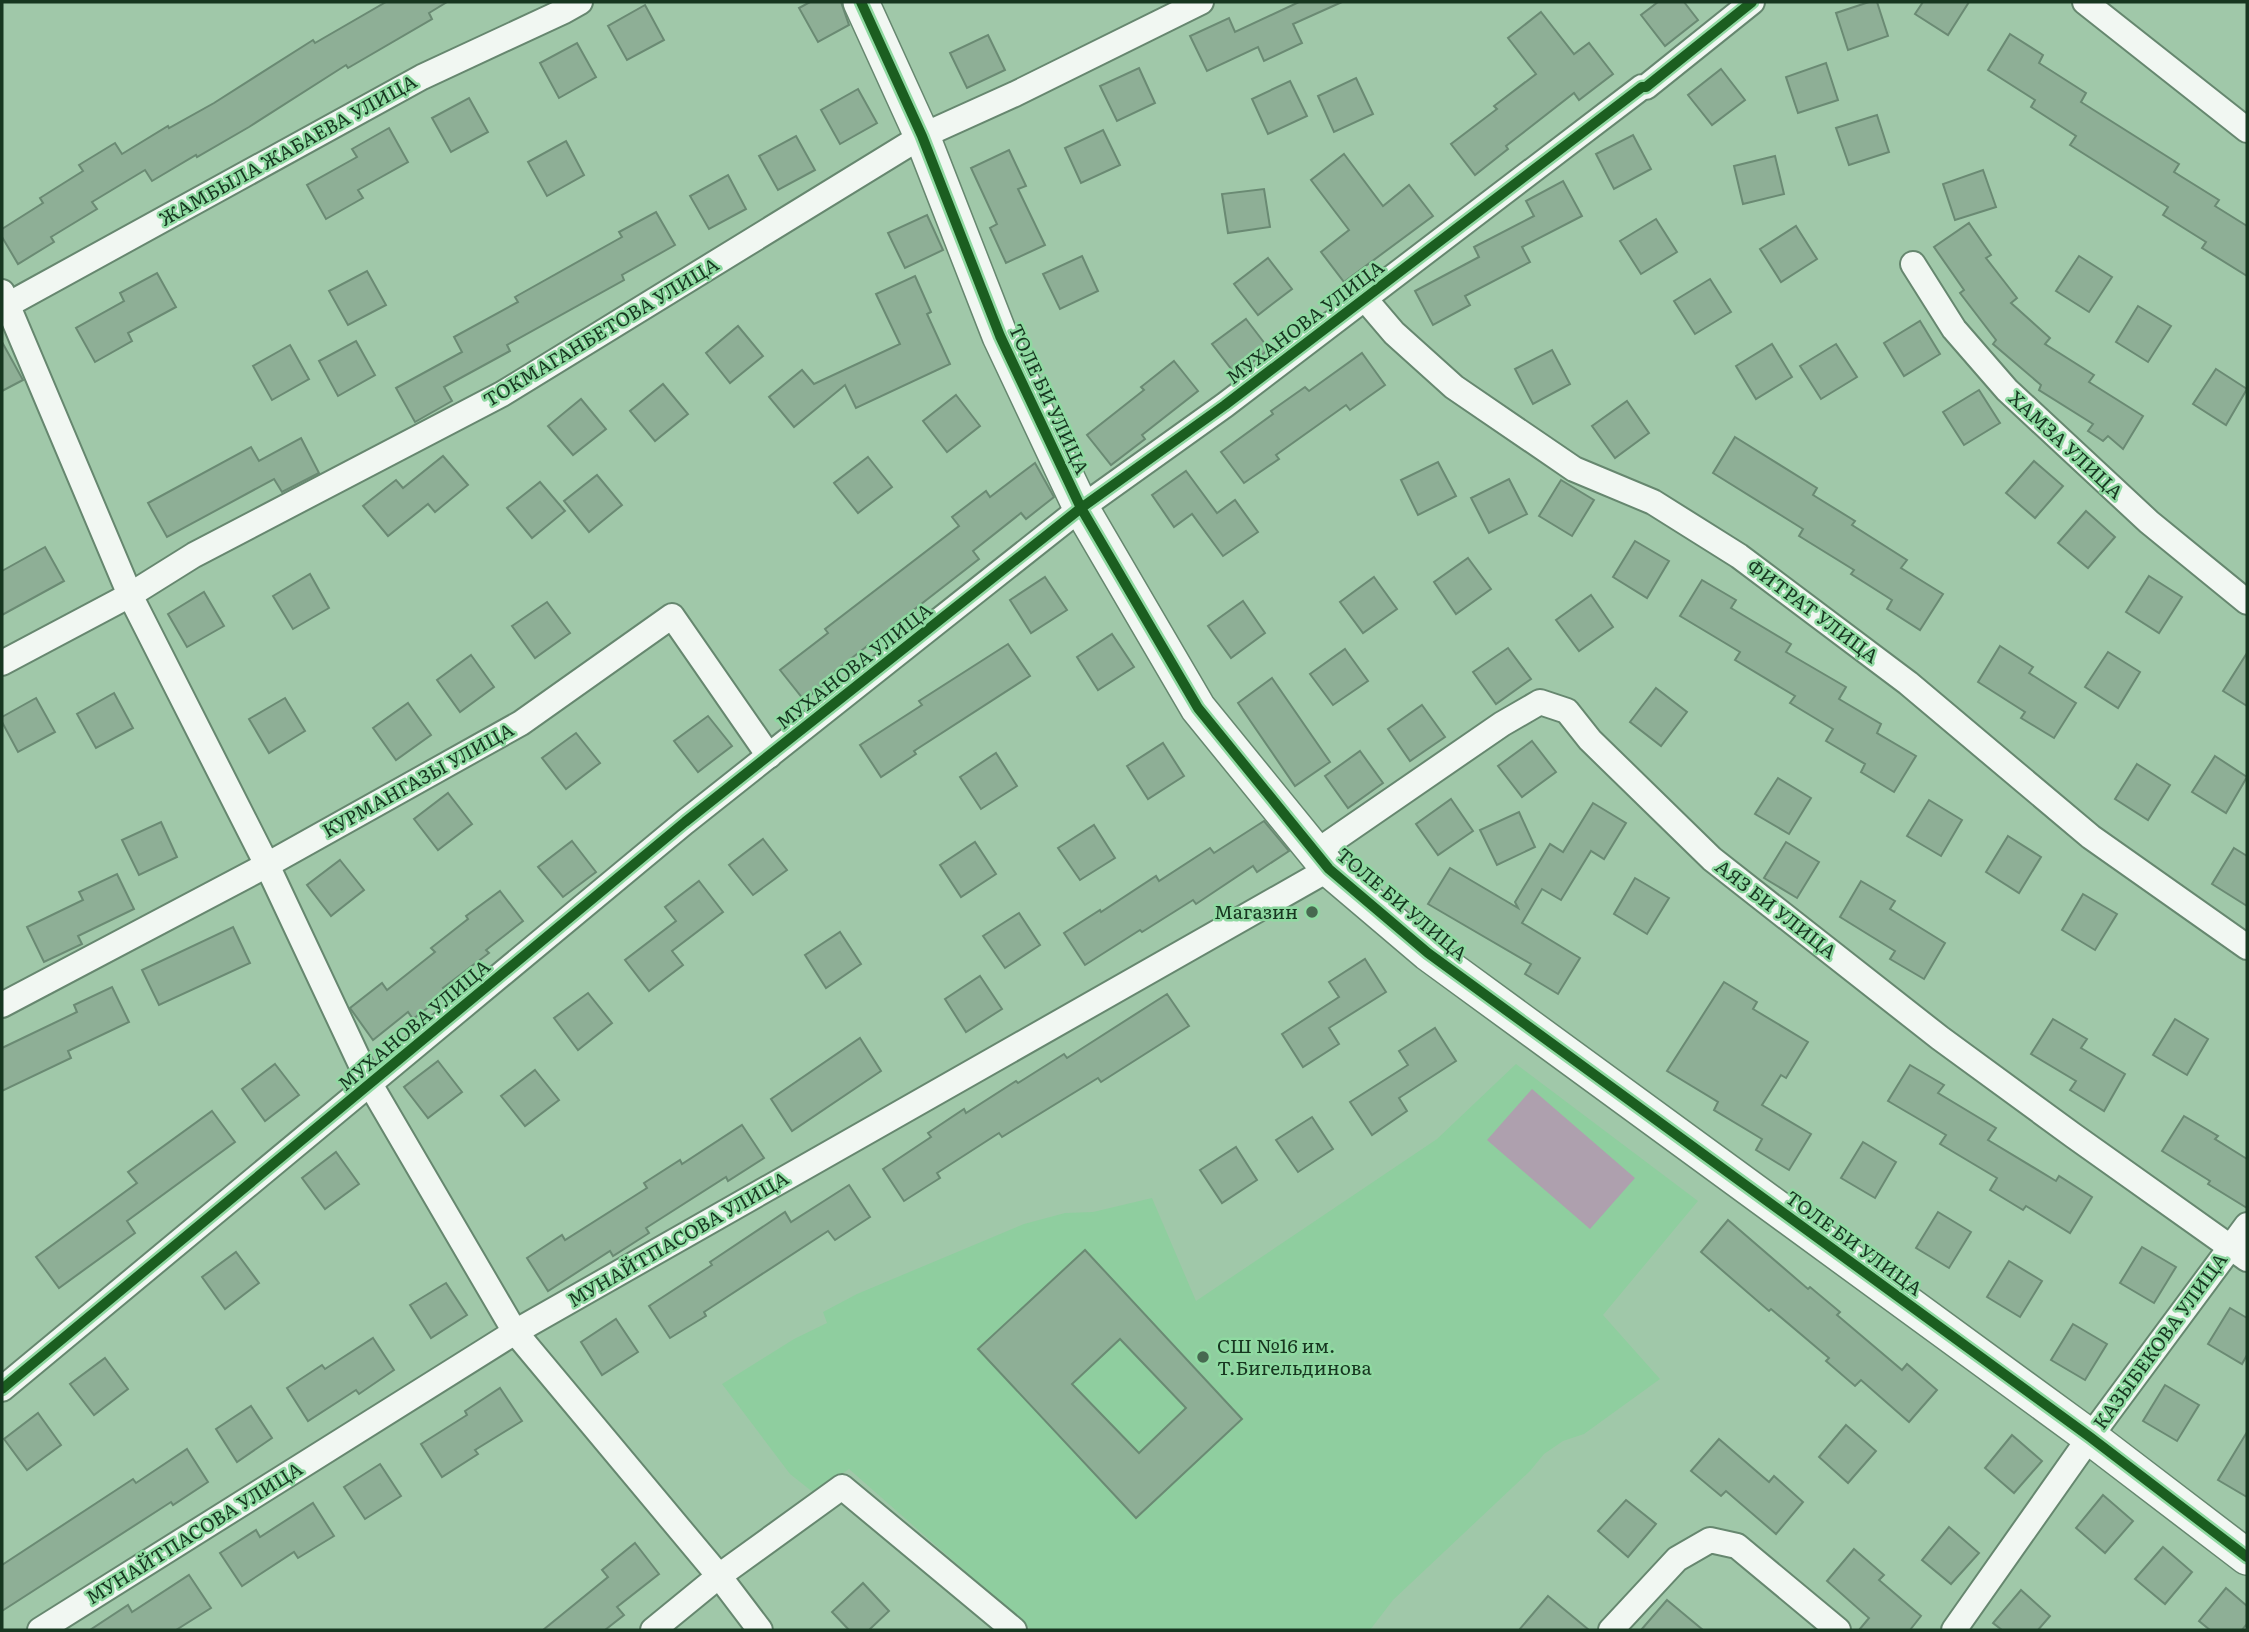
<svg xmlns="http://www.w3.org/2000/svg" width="2249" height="1632" viewBox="0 0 2249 1632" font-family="Literata,serif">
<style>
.built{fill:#8fce9f}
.green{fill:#aea0ae}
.building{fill:#8eaf96;stroke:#6a8a73;stroke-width:2;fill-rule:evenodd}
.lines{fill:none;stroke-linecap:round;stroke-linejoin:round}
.street-casing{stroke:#66876f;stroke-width:28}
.secondary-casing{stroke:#66876f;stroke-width:38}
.street{stroke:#f1f7f2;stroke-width:24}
.secondary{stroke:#f1f7f2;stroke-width:35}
.cycleway-casing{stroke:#8fd9a1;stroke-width:15}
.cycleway{stroke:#1b5e20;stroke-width:10}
.poi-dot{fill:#476950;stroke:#8fd9a1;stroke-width:2.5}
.labels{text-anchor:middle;stroke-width:5;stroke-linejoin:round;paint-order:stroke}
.street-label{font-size:19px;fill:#173620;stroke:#8fd9a1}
.poi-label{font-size:19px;fill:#173620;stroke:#8fd9a1;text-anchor:end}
</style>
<rect width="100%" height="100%" fill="#a0c8a9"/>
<path class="built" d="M1516,1064L1698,1201L1603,1315L1660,1379L1584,1434L1563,1441L1544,1454L1530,1471L1393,1600L1370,1630H1032L849,1469L814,1493L790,1474L722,1384L794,1339L827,1323L823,1312L857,1294L1024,1224L1065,1213L1093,1212L1152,1198L1196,1301L1437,1139Z"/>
<path class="green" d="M1532,1089L1635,1178L1590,1229L1487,1140Z"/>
<g class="building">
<path d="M386,2H447L429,13L432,19L348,68L346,65L249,127L197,157L196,155L152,181L145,170L92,202L97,209L51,237L54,242L18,264L2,237V229L43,203L40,198L83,171L79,165L115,143L122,154L168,126L169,128L214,103L313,40L315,43Z"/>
<path d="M810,2H841L849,25L818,42L799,8Z"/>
<path d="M1299,2H1342L1293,24L1302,43L1264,61L1258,47L1207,71L1190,36L1229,18L1235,32Z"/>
<path d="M1658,2H1684L1698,20L1665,46L1641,15Z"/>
<path d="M1869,2H1877L1888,36L1848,50L1836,13Z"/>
<path d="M1923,2H1969L1948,35L1915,14Z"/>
<path d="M645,5L664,40L627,60L608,26Z"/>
<path d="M1541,12L1574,54L1589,43L1613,74L1579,100L1574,93L1506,146L1508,149L1475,175L1451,144L1497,109L1494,106L1536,74L1508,38Z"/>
<path d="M2010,34L2043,55L2039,63L2086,93L2081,102L2179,164L2174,172L2219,200L2215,206L2247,226V276L2202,248L2206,242L2163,215L2168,207L2070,145L2076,136L2031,107L2035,100L1988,70Z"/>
<path d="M988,35L1005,70L967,88L950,53Z"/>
<path d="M577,43L596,77L559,98L540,63Z"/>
<path d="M1826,63L1838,100L1798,113L1786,77Z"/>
<path d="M1139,68L1155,103L1117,121L1100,86Z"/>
<path d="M1721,69L1745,100L1712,125L1688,95Z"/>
<path d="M1356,78L1373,114L1334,132L1318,96Z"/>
<path d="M1290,81L1307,116L1268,134L1252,99Z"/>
<path d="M858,89L877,123L840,144L821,110Z"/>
<path d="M469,98L488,132L451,152L432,118Z"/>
<path d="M1877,115L1889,152L1849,165L1836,128Z"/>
<path d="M389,128L408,162L358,190L363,198L326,219L307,185L357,157L352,149Z"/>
<path d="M1103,130L1120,165L1081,183L1065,148Z"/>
<path d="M1633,135L1651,169L1614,189L1596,154Z"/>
<path d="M796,136L815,170L778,190L759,156Z"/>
<path d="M566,141L584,175L547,196L528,162Z"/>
<path d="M1009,150L1026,186L1018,189L1045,245L1006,263L990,228L997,224L971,168Z"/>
<path d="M1344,154L1383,206L1409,185L1433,216L1344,282L1321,252L1349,230L1311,180Z"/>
<path d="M1775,156L1784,194L1743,204L1734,166Z"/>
<path d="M1983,170L1996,207L1955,220L1943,184Z"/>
<path d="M728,175L746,209L709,229L690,196Z"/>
<path d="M1563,181L1582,216L1522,247L1530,262L1465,296L1470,305L1433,325L1415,291L1479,257L1474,247L1534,216L1526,201Z"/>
<path d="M1264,189L1270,227L1228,233L1222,194Z"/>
<path d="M656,212L675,245L622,275L624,280L507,345L510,351L444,387L452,401L415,422L396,388L462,352L454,337L518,302L515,297L622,237L619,232Z"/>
<path d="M927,215L943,250L905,268L888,233Z"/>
<path d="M1656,219L1677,252L1641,274L1620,241Z"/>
<path d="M1969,223L1991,255L1986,258L2017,298L2011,303L2050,338L2045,344L2094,375L2089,382L2143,416L2123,449L2108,436L2103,441L2088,431L2093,424L2039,390L2041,385L1993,344L1996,340L1960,293L1964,290L1934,247Z"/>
<path d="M1796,226L1817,259L1781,282L1760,249Z"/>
<path d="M1082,256L1098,291L1060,309L1043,274Z"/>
<path d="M2079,256L2112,277L2089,312L2056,291Z"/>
<path d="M1268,258L1292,289L1258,315L1234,284Z"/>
<path d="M367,271L386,305L348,325L329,291Z"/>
<path d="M157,273L176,307L128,333L132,341L95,362L76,328L124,301L120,293Z"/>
<path d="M915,276L931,312L927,314L950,364L856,408L845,385L794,427L769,397L802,370L814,384L900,344L876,294Z"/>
<path d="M1710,279L1731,312L1695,334L1674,301Z"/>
<path d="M2138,306L2171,326L2148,362L2116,342Z"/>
<path d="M1246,319L1269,349L1236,375L1212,344Z"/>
<path d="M1920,321L1940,354L1904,376L1884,343Z"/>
<path d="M738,326L763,356L730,383L706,353Z"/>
<path d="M356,341L375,375L338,396L319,361Z"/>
<path d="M2,342L23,380L2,391Z"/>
<path d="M1772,344L1792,377L1756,399L1736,366Z"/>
<path d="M1836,344L1857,377L1821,399L1800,366Z"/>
<path d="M290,345L309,379L272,400L253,366Z"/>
<path d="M1552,350L1570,384L1533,404L1515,369Z"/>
<path d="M1362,353L1385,385L1350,410L1346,405L1276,455L1279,459L1244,483L1221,452L1273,414L1271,411L1305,387L1309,391Z"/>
<path d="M1174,361L1198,391L1142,435L1145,439L1111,465L1087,435L1144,390L1141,387Z"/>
<path d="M2216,369L2247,389L2226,425L2193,404Z"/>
<path d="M663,384L688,414L655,441L630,411Z"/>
<path d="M1979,390L2000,423L1964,445L1943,412Z"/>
<path d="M956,395L980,426L947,452L923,421Z"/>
<path d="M581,399L606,429L573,455L548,426Z"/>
<path d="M1627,401L1649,433L1615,458L1592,426Z"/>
<path d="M1735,437L1817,488L1813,495L1855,521L1852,525L1907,560L1901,568L1943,594L1920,630L1887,609L1892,600L1851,574L1854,570L1799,536L1803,529L1713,473Z"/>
<path d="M301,438L319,473L282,492L274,479L167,537L148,503L251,447L259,461Z"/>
<path d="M443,456L468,485L435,512L428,504L388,536L363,506L396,480L403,488Z"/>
<path d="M868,457L892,487L858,513L834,483Z"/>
<path d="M2034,461L2063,486L2035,518L2006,493Z"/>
<path d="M1438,462L1456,496L1418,515L1401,480Z"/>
<path d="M1035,463L1054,497L1026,519L1021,513L973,551L979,559L835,671L838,674L804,700L780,670L828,633L825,629L959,526L952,517L986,491L990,497Z"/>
<path d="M1186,471L1217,513L1235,500L1258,532L1223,556L1192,514L1174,527L1152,495Z"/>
<path d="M597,475L622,505L589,532L564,501Z"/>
<path d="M1509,479L1527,514L1489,533L1471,498Z"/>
<path d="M1561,480L1594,500L1572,536L1539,516Z"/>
<path d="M540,482L565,511L532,538L507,508Z"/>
<path d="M2086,511L2115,537L2088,568L2058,543Z"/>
<path d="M1635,541L1669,561L1647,598L1613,577Z"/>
<path d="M45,547L64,581L2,615V571Z"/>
<path d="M1468,558L1491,589L1456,614L1434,582Z"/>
<path d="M310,574L329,608L293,629L273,596Z"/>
<path d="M2149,576L2182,597L2159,633L2126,612Z"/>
<path d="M1045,577L1067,610L1031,633L1010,600Z"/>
<path d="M1374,577L1397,609L1363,633L1340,602Z"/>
<path d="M1702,580L1736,600L1731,608L1791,644L1786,652L1846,687L1839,699L1881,724L1877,733L1916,756L1894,792L1861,772L1865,764L1826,741L1833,729L1790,703L1795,696L1735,660L1740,652L1680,616Z"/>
<path d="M204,592L224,626L187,647L168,614Z"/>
<path d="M1591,595L1613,627L1579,651L1556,620Z"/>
<path d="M1243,601L1265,633L1231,658L1208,626Z"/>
<path d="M547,602L570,633L535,658L512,626Z"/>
<path d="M1112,634L1134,667L1098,690L1077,657Z"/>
<path d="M1008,644L1030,676L914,751L916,754L881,777L860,745L922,705L919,701Z"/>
<path d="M2000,646L2033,667L2029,673L2076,703L2054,738L2021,718L2025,712L1978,682Z"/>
<path d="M1508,648L1531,679L1496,704L1473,672Z"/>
<path d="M1345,649L1368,681L1333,705L1310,674Z"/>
<path d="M2108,652L2140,672L2118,708L2085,687Z"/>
<path d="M2247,653V706L2223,691Z"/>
<path d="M471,655L494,687L460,712L437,680Z"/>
<path d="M1272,678L1330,762L1295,786L1238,703Z"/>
<path d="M1656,688L1687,712L1661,746L1630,722Z"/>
<path d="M114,693L133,728L96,748L77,714Z"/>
<path d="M36,698L55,732L18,752L2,722V717Z"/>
<path d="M285,698L305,731L269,753L249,719Z"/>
<path d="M408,703L431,735L396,760L373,728Z"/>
<path d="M1422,705L1445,737L1410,761L1388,729Z"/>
<path d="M708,716L732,746L698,772L674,741Z"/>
<path d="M576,733L600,763L566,789L542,758Z"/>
<path d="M1532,741L1556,772L1522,797L1498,766Z"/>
<path d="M1163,743L1184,776L1148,799L1127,766Z"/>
<path d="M1360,751L1383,783L1348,808L1325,776Z"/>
<path d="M996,753L1017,786L981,809L960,777Z"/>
<path d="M2215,756L2247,777L2226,813L2192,792Z"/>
<path d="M2137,764L2170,785L2148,820L2115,799Z"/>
<path d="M1778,778L1811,798L1789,834L1755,814Z"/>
<path d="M448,793L472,824L438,850L414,819Z"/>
<path d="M1451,799L1473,831L1438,855L1416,824Z"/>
<path d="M1929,800L1962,820L1941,856L1907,836Z"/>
<path d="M1593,803L1626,823L1604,859L1591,851L1561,900L1542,889L1522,923L1580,958L1558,994L1525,974L1531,964L1428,904L1450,868L1518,908L1515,902L1550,844L1563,852Z"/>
<path d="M1519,812L1535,847L1497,865L1480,830Z"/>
<path d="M1264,821L1289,851L1257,872L1253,866L1196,904L1193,900L1142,932L1140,930L1085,965L1064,933L1100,910L1101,912L1156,876L1159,881L1210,848L1214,853Z"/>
<path d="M161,822L177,857L139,875L122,840Z"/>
<path d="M1094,825L1115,858L1080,880L1058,848Z"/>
<path d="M2008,836L2041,857L2019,893L1986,872Z"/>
<path d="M763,839L787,870L753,895L729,865Z"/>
<path d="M572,841L596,872L563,897L538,867Z"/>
<path d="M975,842L996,874L961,897L940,865Z"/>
<path d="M1786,842L1819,862L1797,898L1764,878Z"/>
<path d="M2234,848L2247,856V906L2212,884Z"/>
<path d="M340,860L364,890L331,916L307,885Z"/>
<path d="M117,874L134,909L78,936L82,944L44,962L27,927L83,900L79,892Z"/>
<path d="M1635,878L1669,898L1647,934L1614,914Z"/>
<path d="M699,881L723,912L672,951L683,965L649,991L625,960L676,921L665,907Z"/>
<path d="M1861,881L1895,901L1890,909L1945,943L1924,979L1890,959L1895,951L1840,917Z"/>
<path d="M500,891L523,921L486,950L489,953L443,988L447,993L413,1019L408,1012L373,1040L350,1008L382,983L387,990L435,952L431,948L468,919L466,916Z"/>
<path d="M2083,894L2117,914L2095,950L2062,930Z"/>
<path d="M1019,913L1040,945L1005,968L983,936Z"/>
<path d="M233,927L250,963L159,1005L142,970Z"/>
<path d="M840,932L861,964L826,988L805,955Z"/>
<path d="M1365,959L1386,992L1329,1028L1339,1044L1303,1067L1282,1034L1339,997L1329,982Z"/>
<path d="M980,976L1002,1009L966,1032L945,999Z"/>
<path d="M1724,982L1757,1002L1753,1009L1808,1042L1786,1078L1781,1075L1762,1105L1811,1134L1789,1170L1756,1150L1762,1139L1714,1110L1718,1102L1667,1071Z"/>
<path d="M112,987L129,1022L68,1051L71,1058L2,1091V1048L77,1012L74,1005Z"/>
<path d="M588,993L612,1023L578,1050L554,1018Z"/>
<path d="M1167,994L1189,1026L1101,1082L1098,1078L1002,1137L999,1133L937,1173L940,1178L904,1201L883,1169L931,1137L928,1133L964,1109L966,1113L1016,1081L1018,1083L1064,1054L1067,1058Z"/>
<path d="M2053,1019L2087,1039L2081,1048L2125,1074L2104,1111L2070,1090L2076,1081L2031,1054Z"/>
<path d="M2175,1019L2208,1039L2187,1075L2153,1055Z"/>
<path d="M1435,1028L1456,1061L1399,1098L1407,1111L1372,1135L1350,1102L1408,1065L1399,1051Z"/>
<path d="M860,1038L881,1071L792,1131L771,1099Z"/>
<path d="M438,1061L462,1092L428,1118L404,1087Z"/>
<path d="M275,1064L299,1095L265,1121L242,1089Z"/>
<path d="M1910,1065L1944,1085L1938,1093L1996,1128L1988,1140L2056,1181L2059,1176L2092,1197L2070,1233L2026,1206L2023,1210L1990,1190L1997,1178L1940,1144L1946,1135L1888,1101Z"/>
<path d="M535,1070L559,1100L525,1126L501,1096Z"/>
<path d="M212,1111L235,1142L127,1221L135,1233L59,1288L36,1257L137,1183L128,1172Z"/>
<path d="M2184,1116L2218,1136L2215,1139L2247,1159V1208L2208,1184L2210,1181L2162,1151Z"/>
<path d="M1312,1117L1333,1149L1298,1172L1276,1140Z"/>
<path d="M742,1125L764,1158L728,1181L726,1177L646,1228L649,1233L613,1256L610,1251L548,1291L527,1258L562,1235L565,1240L647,1188L644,1183L680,1160L682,1164Z"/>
<path d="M1863,1142L1896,1162L1875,1198L1841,1178Z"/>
<path d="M1236,1147L1257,1180L1222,1203L1200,1170Z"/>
<path d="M336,1152L359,1184L325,1209L302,1178Z"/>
<path d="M849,1185L870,1217L835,1240L828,1231L704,1312L706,1316L670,1338L649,1306L712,1265L710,1262L785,1212L791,1222Z"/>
<path d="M1938,1212L1971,1232L1949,1268L1916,1248Z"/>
<path d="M1728,1220L1808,1289L1810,1287L1840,1312L1837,1315L1902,1370L1907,1364L1937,1390L1909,1422L1861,1380L1855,1386L1826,1361L1829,1358L1771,1309L1769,1311L1701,1252Z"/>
<path d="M2142,1247L2176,1267L2154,1303L2120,1283Z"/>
<path d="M1085,1250L1242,1419L1136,1518L978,1349ZM1120,1339L1186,1408L1139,1453L1072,1384Z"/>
<path d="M236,1252L259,1283L225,1309L202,1277Z"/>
<path d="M2009,1261L2042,1281L2020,1317L1987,1297Z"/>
<path d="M446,1283L467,1315L431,1338L410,1305Z"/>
<path d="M2230,1308L2247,1318V1355L2242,1364L2208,1344Z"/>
<path d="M616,1319L638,1352L602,1375L581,1342Z"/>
<path d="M2073,1324L2107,1344L2085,1380L2051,1360Z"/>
<path d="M373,1338L394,1370L359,1394L356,1390L308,1421L287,1388L322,1365L325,1369Z"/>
<path d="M105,1358L128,1389L94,1415L70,1384Z"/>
<path d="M2165,1385L2199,1405L2177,1441L2143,1421Z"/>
<path d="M500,1388L522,1421L475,1450L478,1454L442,1477L421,1444L467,1415L465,1411Z"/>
<path d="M251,1406L272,1438L237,1462L216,1429Z"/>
<path d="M38,1413L61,1445L27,1470L4,1439Z"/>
<path d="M1846,1425L1876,1451L1848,1483L1819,1457Z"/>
<path d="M2247,1432V1497L2218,1480Z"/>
<path d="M2012,1435L2042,1461L2014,1493L1985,1468Z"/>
<path d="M1719,1439L1769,1482L1774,1476L1803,1502L1776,1534L1726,1491L1721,1496L1691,1471Z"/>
<path d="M187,1449L208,1482L173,1505L171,1502L2,1611V1565L133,1479L136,1483Z"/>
<path d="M380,1464L401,1496L365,1519L344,1487Z"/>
<path d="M2103,1495L2133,1521L2105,1553L2076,1528Z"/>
<path d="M1626,1500L1656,1524L1628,1557L1598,1531Z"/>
<path d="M313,1503L334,1536L298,1558L294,1552L242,1586L220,1553L256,1530L260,1537Z"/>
<path d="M1949,1527L1979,1553L1951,1584L1922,1560Z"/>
<path d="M635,1543L659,1574L617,1607L624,1615L605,1630H543L608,1577L602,1570Z"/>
<path d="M2163,1547L2192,1572L2165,1604L2135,1579Z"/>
<path d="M1854,1549L1884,1575L1879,1580L1921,1616L1910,1630H1859L1869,1618L1827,1581Z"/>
<path d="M189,1575L211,1608L176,1630H90L128,1605L132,1612Z"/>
<path d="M863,1583L889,1611L869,1630H849L832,1612Z"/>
<path d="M2226,1588L2247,1606V1624L2242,1630H2210L2199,1621Z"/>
<path d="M2021,1590L2050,1616L2038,1630H2002L1993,1623Z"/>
<path d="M1548,1596L1589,1630H1519Z"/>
<path d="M1667,1600L1703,1630H1641Z"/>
</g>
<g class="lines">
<defs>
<g id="street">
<path d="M2085,2L2247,130"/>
<path d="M1913,264L1954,329L2007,390L2149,522L2247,602"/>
<path d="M2,292L130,595L267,865L370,1084L515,1332L719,1576L760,1630"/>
<path d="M1365,299L1394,333L1454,387L1574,469L1653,502L1739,556L1908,683L2091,837L2247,947"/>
<path d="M2,308L422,77L564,11L580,2"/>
<path d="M2,663L130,595L194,555L502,394L922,136L1015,94L1201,2"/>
<path d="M1316,852L1502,724L1540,702L1567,711L1590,740L1712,859L1940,1038L2074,1136L2247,1259"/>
<path d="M2,1005L267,865L521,723L672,616L769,756"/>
<path d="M2,1389L685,822L1081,508L1225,405L1642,87H1646L1752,2"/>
<path d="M40,1630L515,1332L1329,869"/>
<path d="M653,1630L719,1576L842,1487L1014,1630"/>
<path d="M1611,1630L1677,1559L1710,1540L1737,1546L1838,1630"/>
<path d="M1954,1630L2090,1437L2247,1225"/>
</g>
<path id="secondary" d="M861,2L922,136L1000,336L1081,508L1198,708L1329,869L1428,953L2090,1437L2247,1557"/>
</defs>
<use href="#street" class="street-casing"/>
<use href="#secondary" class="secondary-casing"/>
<use href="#street" class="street"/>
<use href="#secondary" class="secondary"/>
<defs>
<g id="cycleway">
<path d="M861,2L922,136L1000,336L1081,508L1198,708L1329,869L1428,953L2090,1437L2247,1557"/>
<path d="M2,1389L685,822L1081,508L1225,405L1642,87H1646L1752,2"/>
</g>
</defs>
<use href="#cycleway" class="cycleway-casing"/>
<use href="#cycleway" class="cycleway"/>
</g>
<g class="poi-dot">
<circle cx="1312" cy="912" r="7"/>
<circle cx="1203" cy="1357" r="7"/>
</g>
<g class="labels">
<g class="street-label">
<text transform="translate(288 150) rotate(-29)" y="7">ЖАМБЫЛА ЖАБАЕВА УЛИЦА</text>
<text transform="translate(1305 322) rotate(-37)" y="7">МУХАНОВА УЛИЦА</text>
<text transform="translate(601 332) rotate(-31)" y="7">ТОКМАГАНБЕТОВА УЛИЦА</text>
<text transform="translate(1049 399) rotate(65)" y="7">ТОЛЕ БИ УЛИЦА</text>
<text transform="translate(2066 445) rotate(43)" y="7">ХАМЗА УЛИЦА</text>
<text transform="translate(1813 611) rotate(37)" y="7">ФИТРАТ УЛИЦА</text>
<text transform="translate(854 666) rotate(-38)" y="7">МУХАНОВА УЛИЦА</text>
<text transform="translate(418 780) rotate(-29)" y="7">КУРМАНГАЗЫ УЛИЦА</text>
<text transform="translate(1402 904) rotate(40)" y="7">ТОЛЕ БИ УЛИЦА</text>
<text transform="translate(1776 909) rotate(38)" y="7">АЯЗ БИ УЛИЦА</text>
<text transform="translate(414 1025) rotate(-40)" y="7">МУХАНОВА УЛИЦА</text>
<text transform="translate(678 1239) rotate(-30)" y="7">МУНАЙТПАСОВА УЛИЦА</text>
<text transform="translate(1854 1243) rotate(36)" y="7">ТОЛЕ БИ УЛИЦА</text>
<text transform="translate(2160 1341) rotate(-54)" y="7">КАЗЫБЕКОВА УЛИЦА</text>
<text transform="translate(194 1533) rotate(-32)" y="7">МУНАЙТПАСОВА УЛИЦА</text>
</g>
<g class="poi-label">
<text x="1298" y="919">Магазин</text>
<text x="1217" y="1353" text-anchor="start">СШ №16 им.<tspan x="1217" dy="22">Т.Бигельдинова</tspan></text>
</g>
</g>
<rect width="2249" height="1632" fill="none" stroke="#173620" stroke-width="7"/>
</svg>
